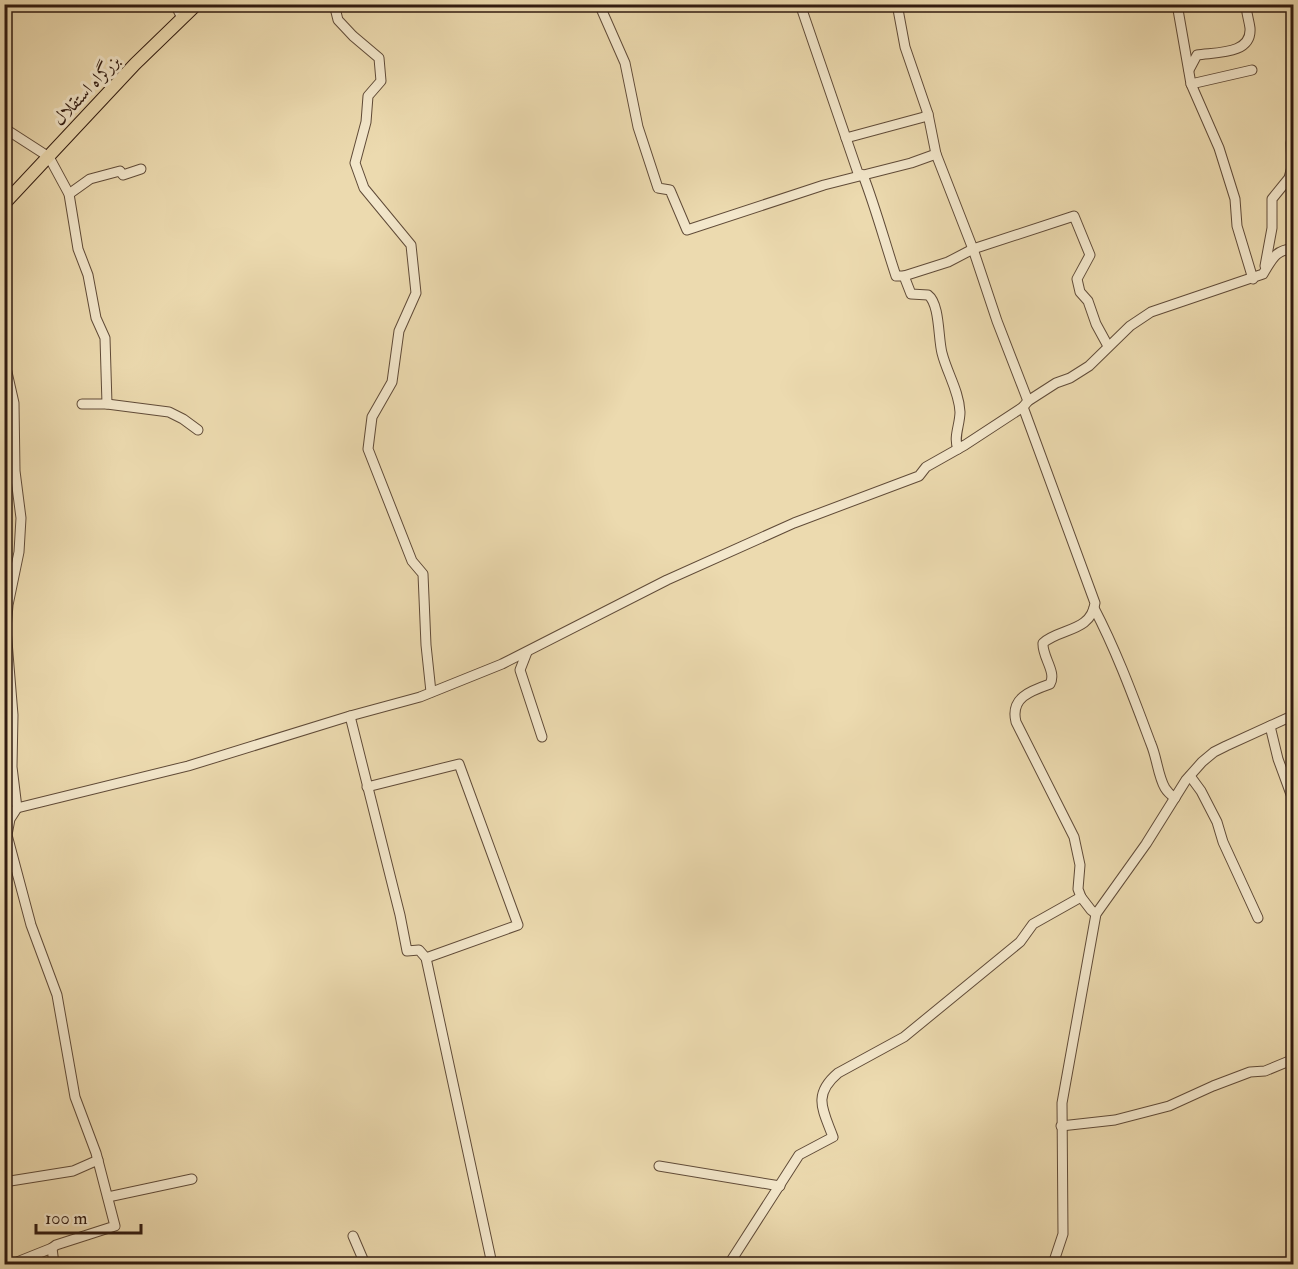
<svg xmlns="http://www.w3.org/2000/svg" width="1298" height="1269" viewBox="0 0 1298 1269" font-family="'IM FELL Double Pica',Amiri,serif">
<style>
.lines{fill:none;stroke-linecap:round;stroke-linejoin:round}
.minor-casing{stroke:#604b38;stroke-width:11}
.highway-casing{stroke:#311b10;stroke-width:14}
.minor{stroke:#f3e7cb;stroke-width:9}
.highway{stroke:#ecdaaf;stroke-width:12}
.labels{text-anchor:middle;stroke-width:6;stroke-linejoin:round;paint-order:stroke}
.street-label{font-size:18px;fill:#311b10;stroke:#f3e7cb}
</style>
<rect width="100%" height="100%" fill="#ecdaaf"/>
<filter id="stains"><feTurbulence type="fractalNoise" baseFrequency=".00333" numOctaves="4"/><feColorMatrix values="0 0 0 0 .2 0 0 0 0 .09 0 0 0 0 .02 0 0 0 .5 -.17"/></filter>
<radialGradient id="worn" r=".72"><stop offset=".6" stop-color="#630" stop-opacity="0"/><stop offset="1" stop-color="#630" stop-opacity=".3"/></radialGradient>
<g class="lines">
<defs>
<g id="minor">
<path d="M175,4L182,18"/>
<path d="M334,4L338,20L353,36L379,58L381,81L368,96L366,122L355,163L364,188L411,245L416,293L399,331L392,382L372,417L368,449L412,561L423,574L426,645L431,692"/>
<path d="M599,4L625,63L638,127L658,188L670,190L687,230L824,185L911,163L936,154L973,249L1074,216L1090,255L1077,279L1080,292L1088,301L1096,324L1108,346"/>
<path d="M800,4L858,173L863,175C876,209 885,243 896,276H904L911,294L928,295C940,304 938,338 942,353C947,373 959,391 960,412C960,425 953,437 958,449"/>
<path d="M897,4L905,47L928,114L936,154"/>
<path d="M1177,4L1191,84L1219,148L1235,199L1237,226L1253,279"/>
<path d="M1189,70L1197,55C1215,52 1252,55 1250,28C1249,20 1246,12 1246,4"/>
<path d="M1191,84L1252,70"/>
<path d="M4,128L49,157L69,194L78,249L88,275L96,318L105,338L107,404"/>
<path d="M846,138L924,117L928,114"/>
<path d="M69,194L90,179L120,171L123,175L141,169"/>
<path d="M1265,266L1272,228V199L1289,178L1292,167L1291,143L1294,124"/>
<path d="M904,276L948,262L973,249L997,321L1028,401"/>
<path d="M4,359L14,403L15,471L21,518L19,552L8,605L6,629L13,715L12,767L17,808L10,819L7,835L31,925L57,995L75,1097L96,1153L115,1226L56,1245L52,1248L54,1264"/>
<path d="M82,404H107L169,412L183,419L198,430"/>
<path d="M1023,407L1095,603C1091,632 1060,628 1043,643C1042,657 1057,672 1050,684C1030,691 1010,698 1016,722L1074,837L1080,865L1078,889L1081,897L1091,910L1096,914"/>
<path d="M1094,608C1117,652 1134,699 1151,744C1157,758 1158,776 1165,788C1168,793 1171,795 1175,798"/>
<path d="M527,652L520,670L542,737"/>
<path d="M350,716L400,915L407,951L419,950L426,958L492,1264"/>
<path d="M1270,726L1278,759L1292,797"/>
<path d="M1190,776L1201,791L1217,822L1223,842L1258,918"/>
<path d="M367,787L459,764L518,925L426,958"/>
<path d="M17,808L188,766L350,716L420,697L502,664L667,580L794,523L919,476L926,467L965,445L1023,407L1028,401L1056,383L1070,378L1089,366L1130,326L1151,312L1263,274C1273,258 1274,251 1294,248"/>
<path d="M1061,1126L1115,1120L1169,1106L1213,1086L1250,1072L1265,1071L1294,1059"/>
<path d="M659,1166L780,1186"/>
<path d="M4,1182L73,1171L98,1160"/>
<path d="M108,1197L192,1179"/>
<path d="M353,1236L365,1264"/>
<path d="M12,1264L52,1248"/>
<path d="M619,1264H620"/>
<path d="M729,1264L799,1155L833,1137C823,1110 812,1095 838,1073L904,1037L1020,942L1033,924L1081,897"/>
<path d="M1053,1264L1063,1234L1062,1103L1096,914L1146,844L1186,780L1202,762L1214,752L1226,746L1294,715"/>
</g>
<path id="highway" d="M4,204L135,64L197,4"/>
</defs>
<use href="#minor" class="minor-casing"/>
<use href="#highway" class="highway-casing"/>
<use href="#minor" class="minor"/>
<use href="#highway" class="highway"/>
</g>
<g class="labels">
<g class="street-label">
<text transform="translate(86 90) rotate(-47)" y="6">بزرگراه استقلال</text>
</g>
</g>
<rect width="1298" height="1269" fill="none" stroke="#ecdaaf" stroke-width="24"/>
<rect x="6" y="6" width="1286" height="1257" fill="none" stroke="#311b10" stroke-width="3"/>
<rect x="12" y="12" width="1274" height="1245" fill="none" stroke="#311b10" stroke-width="1.5"/>
<path d="M36 1224v9h105v-9" fill="none" stroke="#311b10" stroke-width="3"/>
<text x="45" y="1224" font-size="18" fill="#311b10" stroke="#f3e7cb" stroke-width="4.5" paint-order="stroke">100 m</text>
<rect width="100%" height="100%" filter="url(#stains)"/>
<rect width="100%" height="100%" fill="url(#worn)"/>
</svg>
